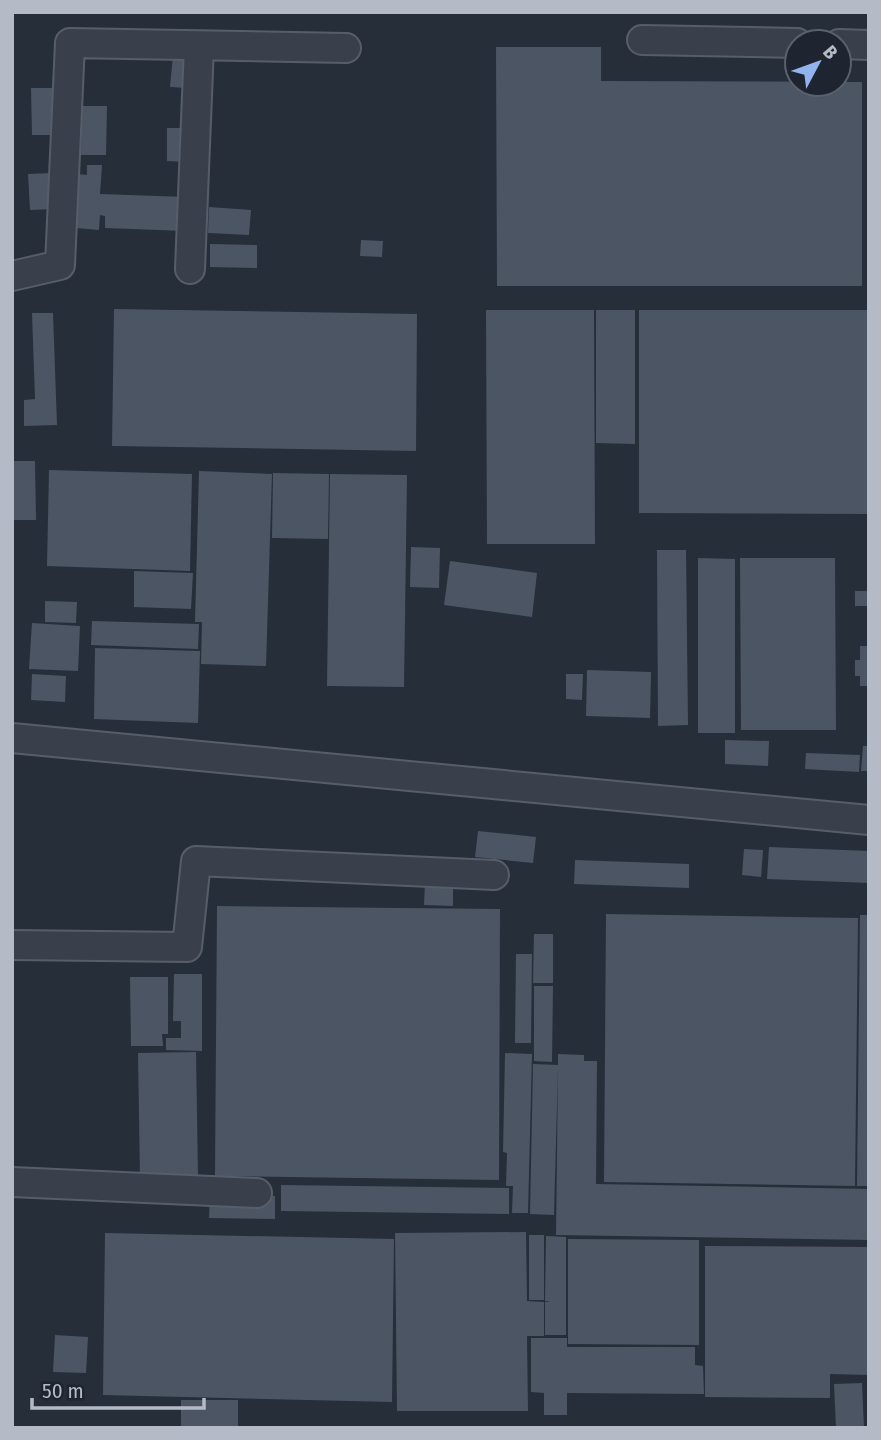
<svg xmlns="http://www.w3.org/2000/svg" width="881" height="1440" viewBox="0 0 881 1440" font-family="'Fira Sans Condensed',sans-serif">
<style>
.building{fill:#4c5563}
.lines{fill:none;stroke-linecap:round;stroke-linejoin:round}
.minor-casing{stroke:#575e69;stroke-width:32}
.minor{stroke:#39404b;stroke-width:28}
</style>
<rect width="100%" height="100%" fill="#262e3a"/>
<g class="building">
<path d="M496,47H601V81L862,82V286H497Z"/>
<path d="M173,55L190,56L188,88L170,87Z"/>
<path d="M31,88H55L56,135H32Z"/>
<path d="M82,106H107L106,155H81Z"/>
<path d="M167,128H189L188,162L167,161Z"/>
<path d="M87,165H102L100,194L186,197L185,231L105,228V216L100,215L99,230L76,228L78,174L87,175Z"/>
<path d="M51,173L53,209L30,210L28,174Z"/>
<path d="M209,207L251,210L249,235L208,233Z"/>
<path d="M361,240L383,241L382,257L360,256Z"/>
<path d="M210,244L257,245V268L210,267Z"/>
<path d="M114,309L417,314L416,451L112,446Z"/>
<path d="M486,310H594L595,544H487Z"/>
<path d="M596,310H635V444L596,443Z"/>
<path d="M639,310H869V514L639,513Z"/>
<path d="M32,313H53L57,425L24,426V400L35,399Z"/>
<path d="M12,461H35L36,520H12Z"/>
<path d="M49,470L192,474L190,571L47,566Z"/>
<path d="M199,471L272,474L266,666L201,664L202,622H195Z"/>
<path d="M273,473L329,474L328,539L272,538Z"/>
<path d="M330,474L407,475L404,687L327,686Z"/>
<path d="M411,547L440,548L439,588L410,587Z"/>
<path d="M657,550H686L688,725L658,726Z"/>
<path d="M698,558L735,559V733H698Z"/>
<path d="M740,558H835L836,730H741Z"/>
<path d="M450,561L537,573L532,617L444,605Z"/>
<path d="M134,571L193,573L191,609L134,607Z"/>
<rect x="855" y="591" width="14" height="15"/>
<path d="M45,601L77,602L76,623L45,622Z"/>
<path d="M92,621L199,624L198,649L91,645Z"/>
<path d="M32,623L80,626L78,671L29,669Z"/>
<path d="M860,646H869V686H860V676H855V660H860Z"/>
<path d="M95,648L200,651L198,723L94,719Z"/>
<path d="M587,670L651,672L650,718L586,716Z"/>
<path d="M32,674L66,676L65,702L31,700Z"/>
<path d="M566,674H583L582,700L566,699Z"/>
<path d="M725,740L769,741L768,766L725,764Z"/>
<path d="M863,746H869V771H861Z"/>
<path d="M806,753L860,755L859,772L805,769Z"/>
<path d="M478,831L536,837L533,863L475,857Z"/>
<path d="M769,847L869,851V883L767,879Z"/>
<path d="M744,849L763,850L761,877L742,875Z"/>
<path d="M575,860L689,864V888L574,884Z"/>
<path d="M425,882L453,883V906L424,905Z"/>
<path d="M217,906L500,909L499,1180L215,1176Z"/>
<path d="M606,914L858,918L855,1186L604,1182Z"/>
<path d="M860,915H869V1186H857Z"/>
<path d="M534,934H553V983H533Z"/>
<path d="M516,954H532L531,1043H515Z"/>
<path d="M174,974H202V1051L166,1050V1038H181V1021H173Z"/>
<path d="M130,977H168V1034H162L163,1046H131Z"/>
<path d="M534,986H553L552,1062L534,1061Z"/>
<path d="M196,1052L198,1178L140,1179L138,1053Z"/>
<path d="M505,1053L532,1054L528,1213H512L513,1186H506L507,1153L503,1152Z"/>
<path d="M558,1054L584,1055V1061H597L596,1184L869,1189V1240L556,1235L558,1069L554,1215L530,1214L533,1064L558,1065Z"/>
<path d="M281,1185L509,1188V1214L281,1211Z"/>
<path d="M210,1196H275V1219L209,1218Z"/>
<path d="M526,1232L527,1301L544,1302V1336H527L528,1411H397L395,1233Z"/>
<path d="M105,1233L394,1239L392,1402L103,1395Z"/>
<rect x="529" y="1235" width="15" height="65"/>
<path d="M546,1236L566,1237V1335H545V1302L551,1301H545Z"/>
<path d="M568,1239L699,1240V1345L568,1344Z"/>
<path d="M705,1246L869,1247V1375L830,1374V1398L705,1397Z"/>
<path d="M55,1335L88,1337L86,1373L53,1372Z"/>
<path d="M531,1338H567V1347H695V1365L703,1366L704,1394L567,1393V1415H544V1393L531,1392Z"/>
<path d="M862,1383L864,1428H836L834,1384Z"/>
<rect x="181" y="1400" width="57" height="28"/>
</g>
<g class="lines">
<defs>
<g id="minor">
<path d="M642,40L797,43"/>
<path d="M839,44L869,45"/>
<path d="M190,269L199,46"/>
<path d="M12,276L60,265L70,43L346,48"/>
<path d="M12,738L869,820"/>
<path d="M12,945L187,947L196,861L494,875"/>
<path d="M12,1182L257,1193"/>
</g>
</defs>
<use href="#minor" class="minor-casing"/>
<use href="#minor" class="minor"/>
</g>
<rect width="881" height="1440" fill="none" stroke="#b5bbc6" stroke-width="28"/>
<g transform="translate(818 63) rotate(49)"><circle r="33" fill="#1e2530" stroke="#5a616c" stroke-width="2"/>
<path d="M0-5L12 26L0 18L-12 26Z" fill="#92b3ee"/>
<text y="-10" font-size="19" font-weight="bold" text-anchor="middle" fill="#b5bbc6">B</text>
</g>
<path d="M32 1398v10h172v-10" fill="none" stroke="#b5bbc6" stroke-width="3.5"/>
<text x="42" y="1398" font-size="21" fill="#b5bbc6" stroke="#1e2530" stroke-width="5" paint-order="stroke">50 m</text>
</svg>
